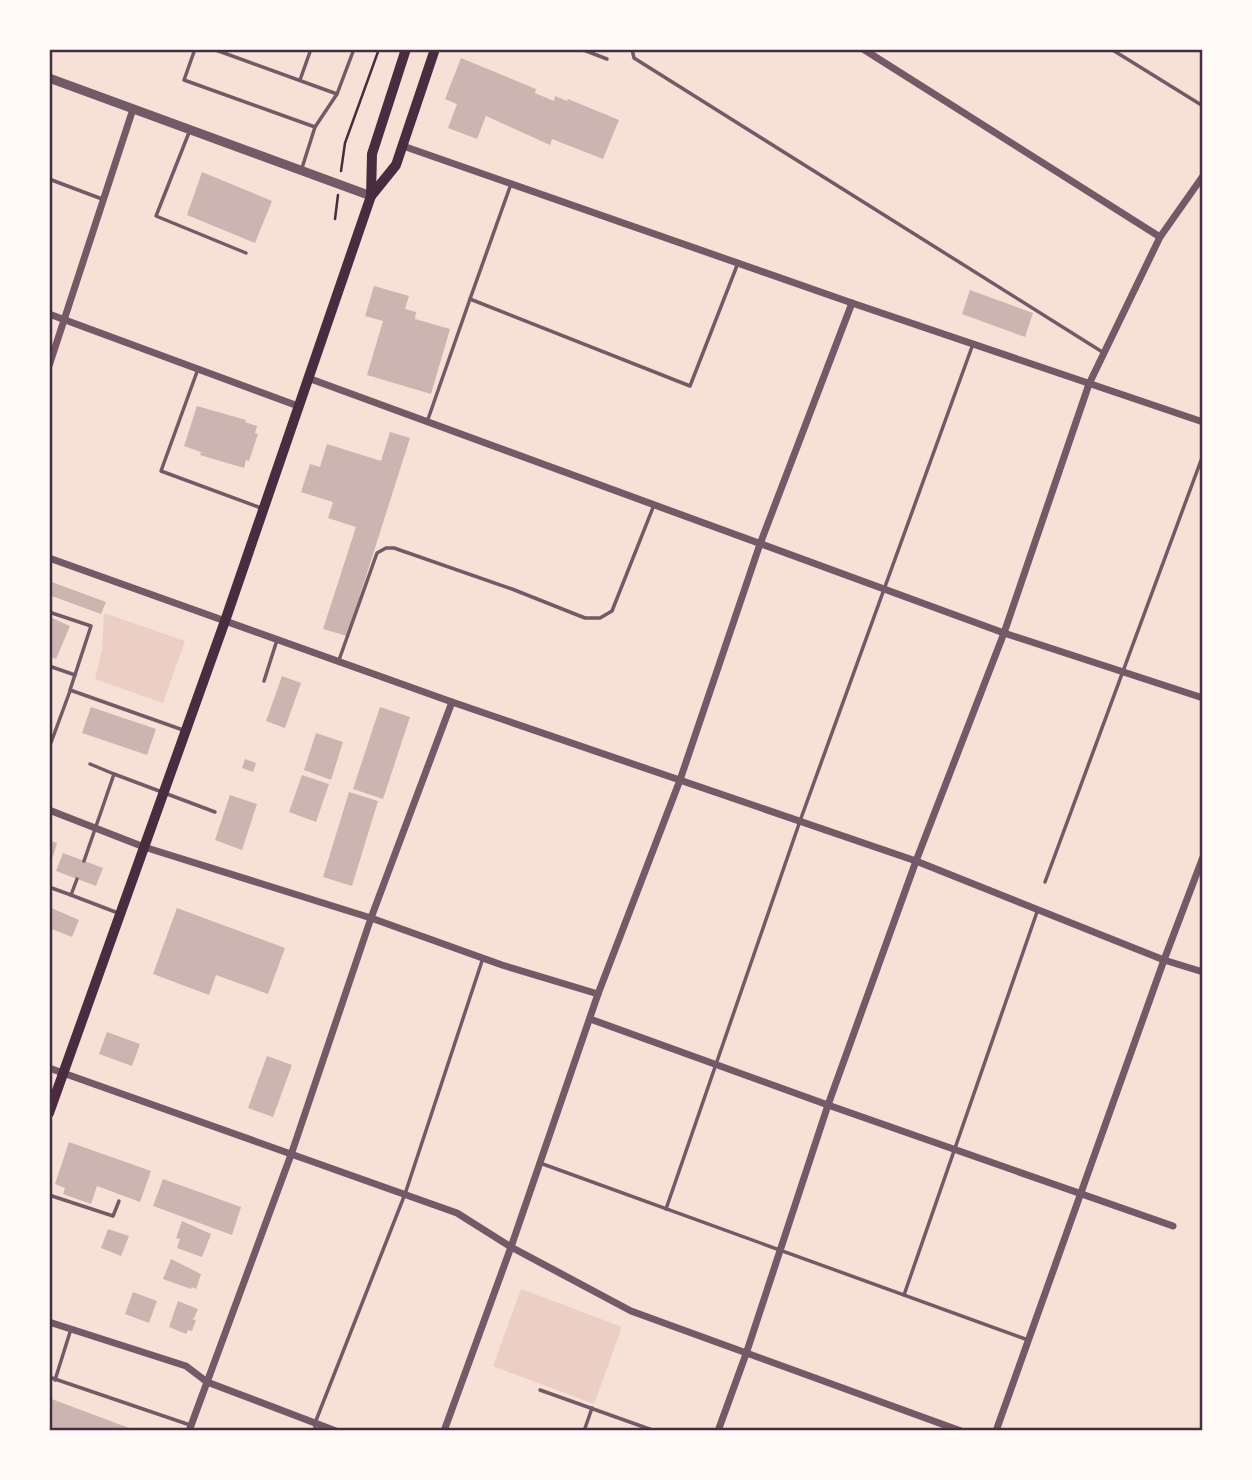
<svg xmlns="http://www.w3.org/2000/svg" width="1252" height="1480" viewBox="0 0 1252 1480" font-family="'Exo 2',sans-serif">
<style>
.green{fill:#ebcfc5}
.building{fill:#ccb4b1}
.lines{fill:none;stroke-linecap:round;stroke-linejoin:round}
.path{stroke:#4a2c40;stroke-width:2.5}
.service{stroke:#755966;stroke-width:3.5}
.minor{stroke:#755966;stroke-width:7}
.tertiary{stroke:#755966;stroke-width:9}
.secondary{stroke:#4a2c40;stroke-width:10}
.neatline{fill:none;stroke:#4a2c40;stroke-width:2.5}
</style>
<rect width="100%" height="100%" fill="#f7e1d7"/>
<g class="green">
<path d="M104,613L185,641L163,703L95,679L102,649Z"/>
<path d="M521,1289L622,1327L594,1404L493,1366Z"/>
</g>
<g class="building">
<path d="M461,58L536,89L535,93L554,101L555,96L567,101L568,99L619,120L603,159L552,139L550,145L486,116L477,139L448,128L457,104L445,99Z"/>
<path d="M202,172L272,201L255,243L187,215Z"/>
<path d="M374,286L409,296L405,309L416,312L415,319L450,329L431,394L367,375L383,321L365,316Z"/>
<path d="M970,290L1033,313L1025,337L962,314Z"/>
<path d="M197,406L246,420L245,422L257,426L255,433L258,434L249,461L246,460L244,468L200,455L201,452L184,446Z"/>
<path d="M390,432L410,438L347,636L323,629L356,527L328,518L333,502L301,492L310,464L320,467L327,444L381,461Z"/>
<path d="M49,581L106,602L101,614L49,595Z"/>
<path d="M52,618L70,626L56,659L49,656V625Z"/>
<path d="M282,676L301,683L285,728L266,721Z"/>
<path d="M91,707L156,729L147,755L82,733Z"/>
<path d="M380,707L410,717L383,799L353,789Z"/>
<path d="M316,733L343,742L331,780L304,770Z"/>
<path d="M245,759L256,763L253,772L242,768Z"/>
<path d="M302,775L329,784L316,822L289,812Z"/>
<path d="M349,792L378,801L352,886L323,877Z"/>
<path d="M230,795L257,804L242,850L215,840Z"/>
<path d="M49,840L57,843L53,857L49,856Z"/>
<path d="M63,853L103,868L96,886L56,871Z"/>
<path d="M49,907L79,920L72,937L49,928Z"/>
<path d="M177,908L285,948L268,994L216,975L209,995L153,974Z"/>
<path d="M107,1032L140,1044L132,1066L99,1054Z"/>
<path d="M267,1056L292,1065L273,1117L248,1108Z"/>
<path d="M69,1142L151,1171L140,1202L97,1186L91,1204L63,1194L65,1188L55,1184Z"/>
<path d="M163,1179L241,1207L232,1235L153,1206Z"/>
<path d="M182,1221L211,1234L202,1257L177,1248L180,1239L176,1238Z"/>
<path d="M108,1229L129,1236L121,1256L101,1248Z"/>
<path d="M171,1259L201,1274L196,1289L192,1287L191,1289L163,1279Z"/>
<path d="M133,1292L157,1301L149,1323L125,1314Z"/>
<path d="M178,1301L198,1309L194,1318L192,1319L196,1320L192,1331L188,1330L186,1334L169,1327Z"/>
<path d="M49,1398L137,1431H49Z"/>
</g>
<g class="lines">
<g class="path">
<path d="M341,171L345,143L379,49"/>
<path d="M335,219L338,195"/>
</g>
<g class="service">
<path d="M195,49L184,80L315,127"/>
<path d="M213,49L337,94L315,127L302,168"/>
<path d="M581,49L607,59"/>
<path d="M632,49L634,58L1104,353"/>
<path d="M1111,49L1203,106"/>
<path d="M300,80L311,49"/>
<path d="M337,94L354,49"/>
<path d="M190,130L156,216L246,253"/>
<path d="M49,179L102,199"/>
<path d="M470,299L511,184"/>
<path d="M198,369L161,471L261,508"/>
<path d="M427,422L470,299L690,386L738,263"/>
<path d="M49,612L91,626L70,690L183,730"/>
<path d="M339,660L377,553L386,548H394L512,589L585,618H600L612,611L654,505"/>
<path d="M49,666L75,675"/>
<path d="M264,681L277,640"/>
<path d="M49,748L70,691"/>
<path d="M90,764L114,774"/>
<path d="M84,861L114,774L215,812"/>
<path d="M77,879L71,895L118,913"/>
<path d="M1045,882L1203,455"/>
<path d="M49,887L71,895"/>
<path d="M540,1163L1028,1340"/>
<path d="M49,1195L113,1216L119,1201"/>
<path d="M666,1209L800,821L973,344"/>
<path d="M904,1295L1037,912"/>
<path d="M49,1377L190,1425"/>
<path d="M55,1380L71,1329"/>
<path d="M540,1390L655,1431"/>
<path d="M315,1431V1423L405,1194L483,958"/>
<path d="M584,1431L592,1408"/>
</g>
<g class="minor">
<path d="M863,49L1160,237"/>
<path d="M403,146L852,303L1203,422"/>
<path d="M49,314L298,406"/>
<path d="M49,366L133,109"/>
<path d="M308,378L1004,633L1203,698"/>
<path d="M49,558L452,702L916,861L1164,960L1203,972"/>
<path d="M49,810L144,847L371,918L502,965L598,994"/>
<path d="M590,1019L828,1105L1173,1226"/>
<path d="M49,1068L457,1213L511,1247L631,1311L961,1431"/>
<path d="M49,1322L186,1366L207,1382L336,1431"/>
<path d="M189,1431L292,1152L371,918L452,702"/>
<path d="M444,1431L511,1247L598,994L680,780L760,544L852,303"/>
<path d="M718,1431L746,1354L828,1105L916,861L1004,633L1089,384L1160,237L1203,176"/>
<path d="M996,1431L1164,960L1203,857"/>
</g>
<path class="tertiary" d="M49,78L371,196"/>
<g class="secondary">
<path d="M371,196L396,165L435,49"/>
<path d="M49,1113L225,621L371,196L372,154L406,49"/>
</g>
</g>
<rect width="1252" height="1480" fill="none" stroke="#fffaf5" stroke-width="102"/>
<rect x="51" y="51" width="1150" height="1378" class="neatline"/>
</svg>
